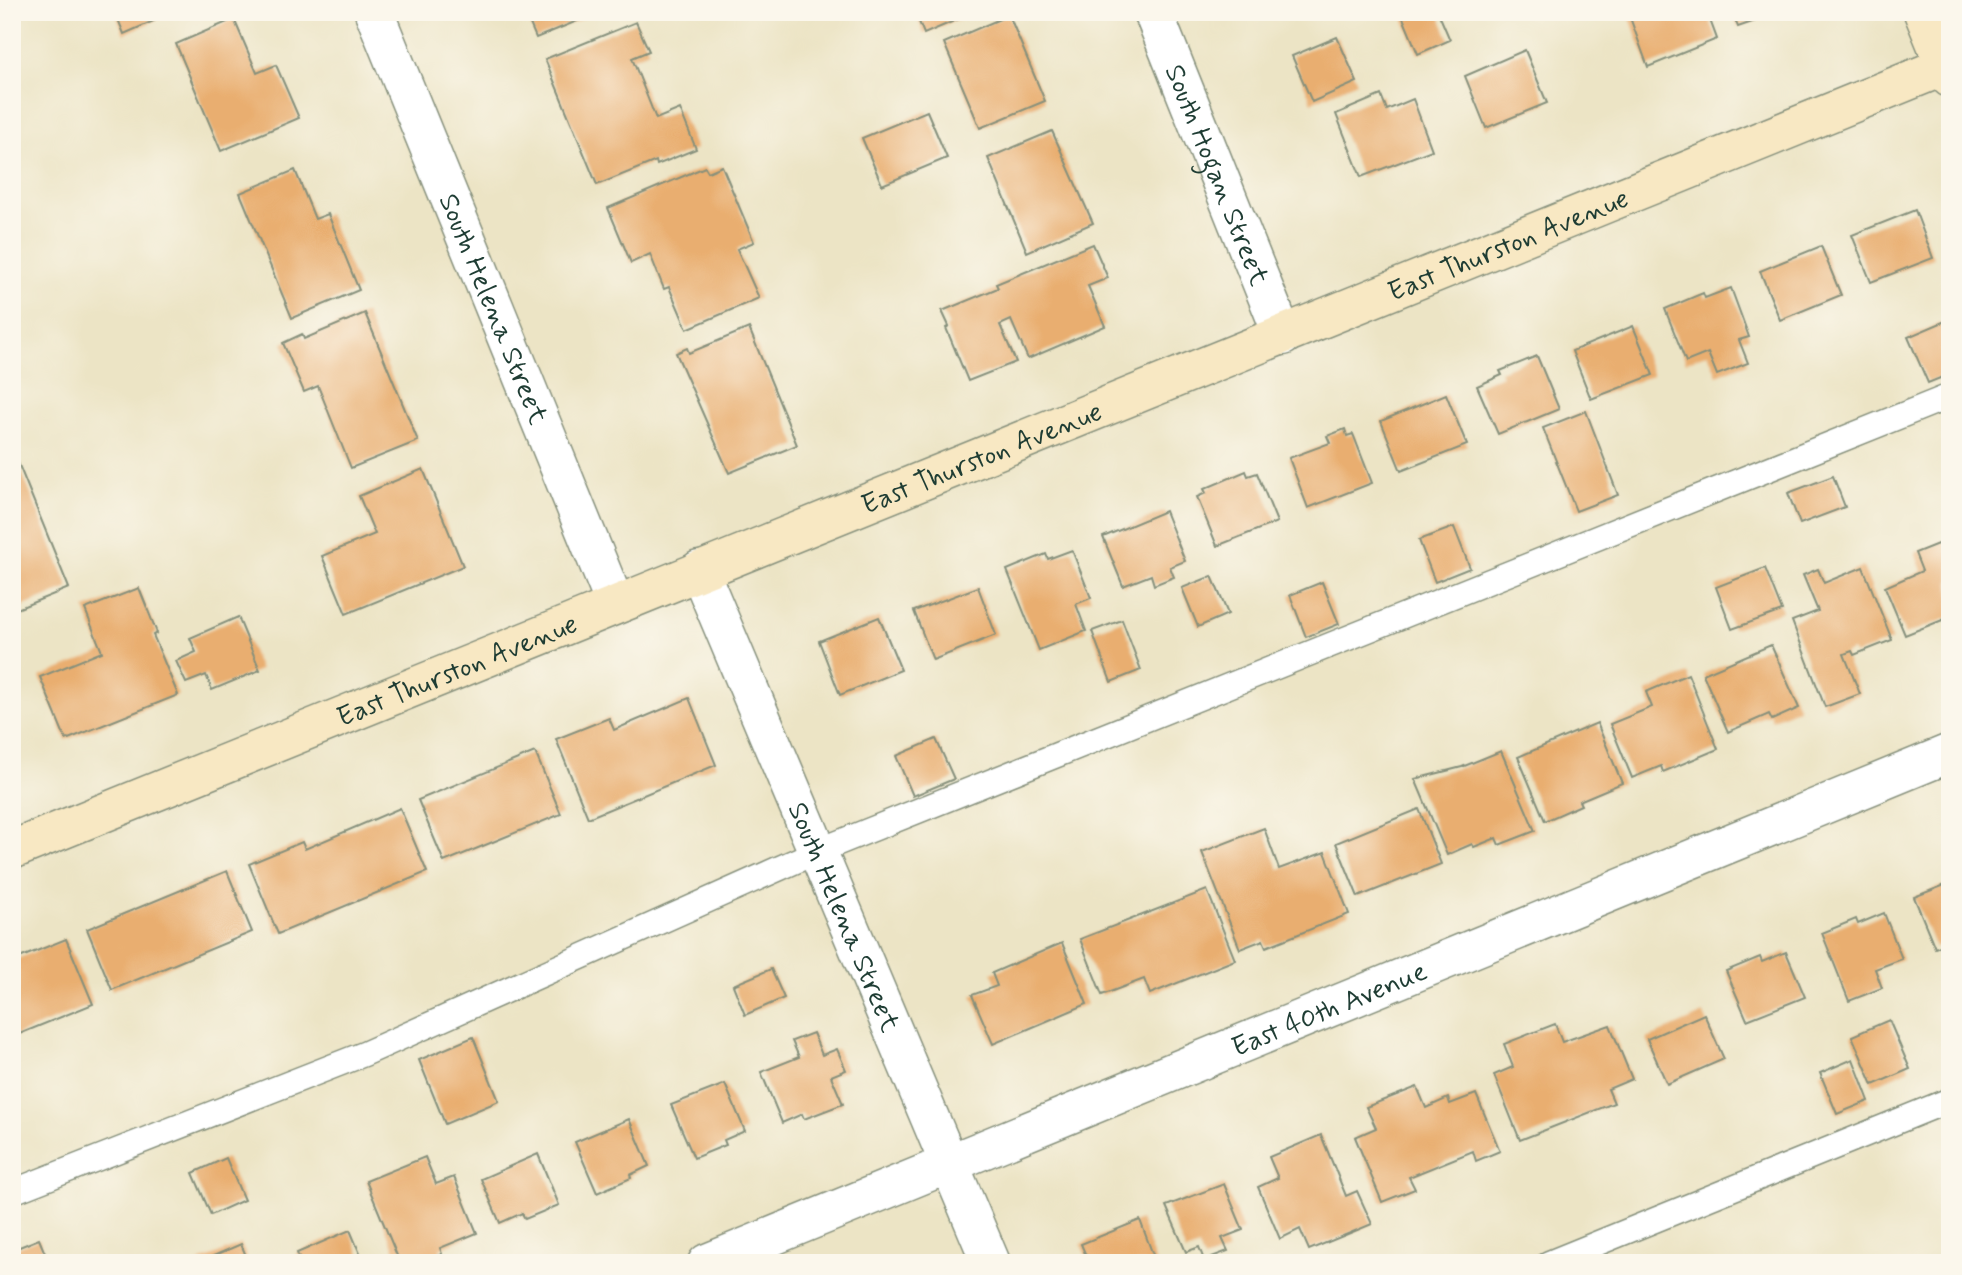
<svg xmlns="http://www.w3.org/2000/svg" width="1962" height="1275" viewBox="0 0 1962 1275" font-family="Mynerve,sans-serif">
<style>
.building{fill:#e9ae70}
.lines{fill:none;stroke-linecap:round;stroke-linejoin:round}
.lane-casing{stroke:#86907c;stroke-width:27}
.street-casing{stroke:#86907c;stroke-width:41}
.secondary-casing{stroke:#86907c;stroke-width:41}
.lane{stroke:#fff;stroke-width:24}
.street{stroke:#fff;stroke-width:38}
.secondary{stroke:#f8e8c3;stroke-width:38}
.labels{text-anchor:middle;stroke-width:7;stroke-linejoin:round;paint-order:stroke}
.street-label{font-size:28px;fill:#1f3d34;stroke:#fbf7ec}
</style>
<rect width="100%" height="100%" fill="#fbf7ec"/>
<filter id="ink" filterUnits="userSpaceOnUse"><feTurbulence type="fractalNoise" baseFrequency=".0143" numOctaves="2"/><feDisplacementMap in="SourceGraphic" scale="14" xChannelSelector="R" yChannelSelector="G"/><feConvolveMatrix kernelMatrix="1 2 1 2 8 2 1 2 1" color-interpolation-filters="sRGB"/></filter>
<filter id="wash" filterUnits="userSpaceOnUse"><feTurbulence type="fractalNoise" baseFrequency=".00686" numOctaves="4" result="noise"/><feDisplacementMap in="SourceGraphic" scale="28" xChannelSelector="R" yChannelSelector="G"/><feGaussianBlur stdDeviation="1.57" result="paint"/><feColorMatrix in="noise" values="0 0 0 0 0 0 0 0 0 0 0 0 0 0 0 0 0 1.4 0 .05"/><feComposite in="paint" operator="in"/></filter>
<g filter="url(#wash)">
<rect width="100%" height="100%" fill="#ece4c5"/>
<g id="blocks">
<g class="building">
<path d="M115,12H174L124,34Z"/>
<path d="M525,12H599L536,38Z"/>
<path d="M915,12H975L924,34Z"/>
<path d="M1403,12H1438L1450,40L1418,54L1401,13Z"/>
<path d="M1628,12H1707L1717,39L1648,67Z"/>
<path d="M1732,12H1781L1738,27Z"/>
<path d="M1009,15L1045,101L980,128L944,43Z"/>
<path d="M234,19L257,73L276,65L299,118L221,151L176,44Z"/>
<path d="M636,22L649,51L632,58L656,119L680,109L696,149L657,165L656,161L597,185L545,59Z"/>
<path d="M1337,37L1357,82L1312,102L1292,56Z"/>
<path d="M1525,50L1547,103L1486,128L1465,76Z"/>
<path d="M1381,95L1387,110L1413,99L1432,150L1361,177L1336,114Z"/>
<path d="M927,111L947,158L882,185L862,138Z"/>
<path d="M1052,131L1093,223L1027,252L988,158Z"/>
<path d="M722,166L754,242L737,249L759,298L687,329L669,287L664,289L650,254L631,263L608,208L705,167L708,172Z"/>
<path d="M295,170L315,219L328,214L359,290L292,318L240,193Z"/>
<path d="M1915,210L1933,258L1871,282L1852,235Z"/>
<path d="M1093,244L1108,278L1088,286L1105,326L1028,359L1011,320L1000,325L1016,362L968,381L946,328L949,326L942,311L998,288L996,284Z"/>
<path d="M1821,246L1841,295L1780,320L1760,271Z"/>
<path d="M1731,288L1749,337L1739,340L1748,363L1717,375L1708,353L1686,362L1665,309L1703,293L1705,298Z"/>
<path d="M365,313L418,441L351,468L318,386L304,392L283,343L302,334L304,339Z"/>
<path d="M1950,319V374L1928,383L1908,337Z"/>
<path d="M1633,326L1653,375L1591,399L1572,351Z"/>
<path d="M749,328L797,445L729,473L676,353L687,348L689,353Z"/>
<path d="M1537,356L1559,409L1498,434L1477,386L1502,375L1500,371Z"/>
<path d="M1446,394L1467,445L1401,471L1381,421Z"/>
<path d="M1586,411L1618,495L1576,511L1543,428Z"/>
<path d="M1345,429L1347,436L1353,434L1372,483L1308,508L1289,458L1330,443L1327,436Z"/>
<path d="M12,448L69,588L12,611Z"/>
<path d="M423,469L463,566L346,614L322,556L375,534L359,496Z"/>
<path d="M1246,471L1248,476L1257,473L1277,522L1217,546L1197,497L1206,493L1204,489Z"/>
<path d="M1833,476L1845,507L1800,524L1788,493Z"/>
<path d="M1165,511L1185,561L1170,567L1174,577L1154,585L1151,575L1123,586L1103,537Z"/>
<path d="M1454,527L1470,568L1435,582L1419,540Z"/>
<path d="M1950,539V617L1905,635L1885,587L1922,571L1915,553Z"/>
<path d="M1072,550L1091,598L1076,604L1086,631L1039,650L1007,570L1046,554L1048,559Z"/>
<path d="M1863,567L1892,640L1854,655L1852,651L1844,654L1860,694L1825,707L1792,621L1818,611L1803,575L1818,569L1824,583Z"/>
<path d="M1765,568L1782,611L1732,629L1716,587Z"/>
<path d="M1212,576L1228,614L1198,627L1182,588Z"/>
<path d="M1322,582L1339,624L1306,637L1290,595Z"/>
<path d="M978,587L996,635L933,660L914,611Z"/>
<path d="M139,588L157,633L153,635L178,695L66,740L40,677L102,652L85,609Z"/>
<path d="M238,617L260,670L212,690L206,675L186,683L176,661L196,652L190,638Z"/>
<path d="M879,617L901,670L840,695L819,641Z"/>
<path d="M1122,620L1141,670L1111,682L1092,631Z"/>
<path d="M1771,645L1799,708L1772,720L1769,714L1728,732L1703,674Z"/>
<path d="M1688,674L1718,749L1663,772L1661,766L1632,778L1610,724L1652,707L1646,692Z"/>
<path d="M689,698L716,765L588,818L556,739L609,718L614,730Z"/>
<path d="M1597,723L1622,783L1579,801L1581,805L1545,821L1518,757Z"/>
<path d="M936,739L954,779L913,796L896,756Z"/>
<path d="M1501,751L1535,831L1499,845L1496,838L1474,847L1472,844L1447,855L1415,779L1462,767Z"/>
<path d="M535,752L561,814L444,862L418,800Z"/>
<path d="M400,808L427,872L278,934L249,864L302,842L305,849Z"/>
<path d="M1419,809L1441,864L1358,897L1336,843Z"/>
<path d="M1264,828L1279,869L1325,852L1349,914L1266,947L1263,940L1240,949L1202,852Z"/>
<path d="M227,871L252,932L112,990L87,929Z"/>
<path d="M1950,883V942L1935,948L1914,897Z"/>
<path d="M1207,890L1235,960L1150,994L1144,979L1102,995L1080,939Z"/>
<path d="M1884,913L1902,959L1875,969L1882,988L1849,1001L1822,933L1856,919L1858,924Z"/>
<path d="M66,939L93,1004L12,1037V961Z"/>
<path d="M1062,943L1087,1004L993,1044L972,995L997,986L992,973Z"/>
<path d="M1786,952L1805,997L1747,1020L1726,971L1760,957L1762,962Z"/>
<path d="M771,969L784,998L745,1015L733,985Z"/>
<path d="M1704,1014L1724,1059L1667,1084L1647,1039Z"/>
<path d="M1889,1020L1910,1069L1873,1085L1852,1036Z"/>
<path d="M1555,1024L1562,1042L1610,1025L1632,1079L1608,1089L1614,1103L1520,1140L1494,1075L1513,1067L1504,1044Z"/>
<path d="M813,1033L822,1055L837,1049L846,1070L831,1076L843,1104L804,1119L802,1114L782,1123L761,1072L799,1057L792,1041Z"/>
<path d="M473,1037L499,1101L445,1124L419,1060Z"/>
<path d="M1853,1059L1869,1101L1837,1114L1820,1073Z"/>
<path d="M725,1084L745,1131L724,1140L726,1145L694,1158L671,1105Z"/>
<path d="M1417,1087L1426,1108L1448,1098L1450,1104L1476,1094L1500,1151L1476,1161L1473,1151L1409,1177L1415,1189L1382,1202L1355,1137L1376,1128L1366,1107Z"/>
<path d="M629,1119L649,1166L630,1175L631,1178L597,1193L575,1142Z"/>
<path d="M1321,1135L1346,1196L1357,1191L1372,1224L1309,1250L1300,1229L1280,1239L1258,1187L1278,1178L1269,1157Z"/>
<path d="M538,1154L559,1205L525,1219L522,1213L500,1223L481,1179Z"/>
<path d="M425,1157L436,1184L454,1177L477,1233L440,1248L442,1254L422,1263H400L366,1181Z"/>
<path d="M226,1158L244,1200L211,1215L193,1173Z"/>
<path d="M1224,1184L1243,1230L1222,1238L1228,1251L1204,1260L1199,1247L1186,1252L1166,1206Z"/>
<path d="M1140,1220L1156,1263H1089L1081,1244Z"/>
<path d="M350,1230L364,1263H301L297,1253Z"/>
<path d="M39,1239L49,1263H12V1250Z"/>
<path d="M241,1244L249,1263H197Z"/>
</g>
</g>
</g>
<g filter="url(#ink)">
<use href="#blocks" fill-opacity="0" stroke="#86907c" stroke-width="2"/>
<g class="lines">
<defs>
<g id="lane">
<path d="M12,1192L364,1054L818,851L1950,396"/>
<path d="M1549,1263L1950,1100"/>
</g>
<g id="street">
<path id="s1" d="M374,12L615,604"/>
<path id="s2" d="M1153,12L1283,336"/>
<path id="s3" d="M699,570L991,1263"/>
<path id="s4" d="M707,1263L1950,753"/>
</g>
<g id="secondary">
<path d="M1923,12L1950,78"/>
<path id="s5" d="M12,850C656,587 1301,329 1945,66"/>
</g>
</defs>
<use href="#lane" class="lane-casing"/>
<use href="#street" class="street-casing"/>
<use href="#secondary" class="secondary-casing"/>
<use href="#lane" class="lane"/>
<use href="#street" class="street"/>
<use href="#secondary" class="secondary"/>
</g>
</g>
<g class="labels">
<g class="street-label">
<text dy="10" stroke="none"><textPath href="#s2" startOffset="175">South Hogan Street</textPath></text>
<text dy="10" stroke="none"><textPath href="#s5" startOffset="1614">East Thurston Avenue</textPath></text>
<text dy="10" stroke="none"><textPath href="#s1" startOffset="320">South Helena Street</textPath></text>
<text dy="10" stroke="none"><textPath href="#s5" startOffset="1046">East Thurston Avenue</textPath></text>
<text dy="10" stroke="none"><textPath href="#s5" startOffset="480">East Thurston Avenue</textPath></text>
<text dy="10" stroke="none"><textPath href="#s3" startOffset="376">South Helena Street</textPath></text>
<text dy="10" stroke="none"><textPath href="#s4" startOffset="672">East 40th Avenue</textPath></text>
</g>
</g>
<rect width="1962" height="1275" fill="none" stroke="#fbf7ec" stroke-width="42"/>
</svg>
